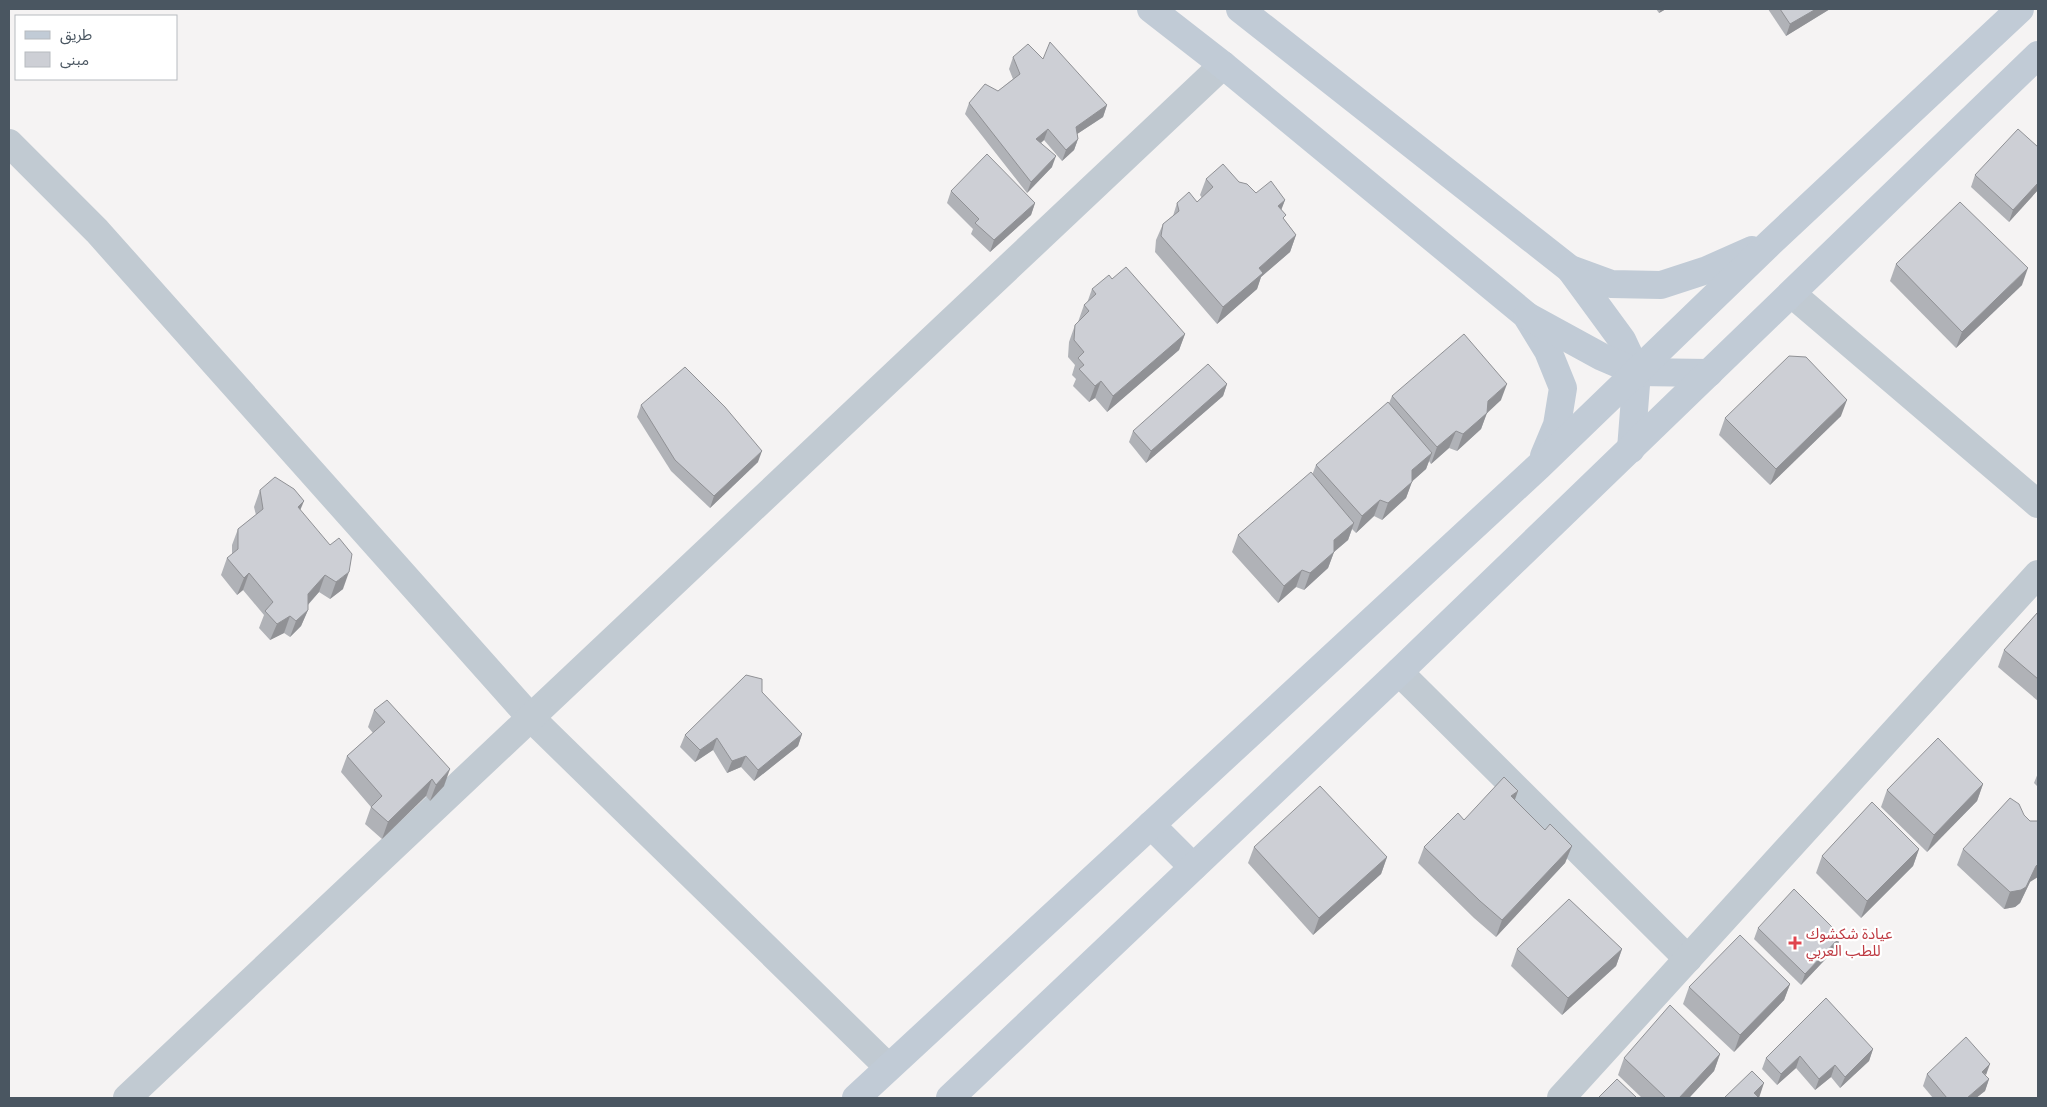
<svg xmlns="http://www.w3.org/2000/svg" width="2047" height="1107" viewBox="0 0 2047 1107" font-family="Ubuntu,'Noto Sans Arabic',sans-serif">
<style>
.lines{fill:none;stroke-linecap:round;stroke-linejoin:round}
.street{stroke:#c1cad2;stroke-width:28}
.secondary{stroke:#c1cbd6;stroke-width:28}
.wall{fill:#b0b2b7}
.shaded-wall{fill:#909195}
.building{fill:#cdcfd5;stroke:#909195}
.health-dot{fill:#e0444e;stroke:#fff;stroke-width:2}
.labels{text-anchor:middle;stroke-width:4.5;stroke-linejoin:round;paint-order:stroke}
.health-label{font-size:15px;fill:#be3a42;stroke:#fff;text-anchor:start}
</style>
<rect width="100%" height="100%" fill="#f5f3f3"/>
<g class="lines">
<g class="street">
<path d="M9,143L97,231L531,718L888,1067"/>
<path d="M1792,294L2038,504"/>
<path d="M1399,672L1688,959"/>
<path d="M127,1098L1223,65"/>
<path d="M1561,1098L2038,574"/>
</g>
<g class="secondary">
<path d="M1151,9L1223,65L1526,315L1548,351L1563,388L1557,425L1544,456"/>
<path d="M1240,9L1570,269L1611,284L1661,285L1707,270L1752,250"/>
<path d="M1570,269L1622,340L1637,372L1631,449"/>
<path d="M1527,316L1602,357L1637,372L1709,373"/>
<path d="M1151,825L1193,867"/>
<path d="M856,1098L1539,466L1770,243L2020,9"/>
<path d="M950,1098L1399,672L2038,55"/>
</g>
</g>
<g class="wall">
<path d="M1656,9H1666L1659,13Z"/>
<path d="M1768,9H1830L1786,36Z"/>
<path d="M1013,57L1043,59L1107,105L1103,117L1077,134L1078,139L1074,150L1062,161L1044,140L1041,143L1052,167L1027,193L965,114L969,103L998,91L1013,79L1009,69Z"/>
<path d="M2038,147V190L2009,222L1971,187L1975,175Z"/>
<path d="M1206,179L1239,182L1256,193L1285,200L1281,209L1284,219L1296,235L1290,252L1261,277L1257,289L1217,324L1155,252L1156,240L1163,224L1173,216L1177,203L1197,202L1202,198L1200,195Z"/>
<path d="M951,191L1035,203L1031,215L990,252L971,234L973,229L947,203Z"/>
<path d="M1896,264L2022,285L1956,348L1890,281Z"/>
<path d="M1112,279L1185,334L1179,350L1107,412L1095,398L1089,402L1073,386L1076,379L1072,375L1075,365L1068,357L1069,342L1075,325L1078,322L1084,305L1087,303L1092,289Z"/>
<path d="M1227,384L1223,396L1146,463L1129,442L1133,431Z"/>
<path d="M1392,396L1501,400L1487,412L1481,429L1457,451L1449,448L1431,464L1429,461L1426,469L1412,481L1406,498L1382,520L1374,516L1356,533L1352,529L1348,540L1334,552L1328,568L1304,590L1296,587L1278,603L1232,552L1238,535L1312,475L1316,465L1389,403Z"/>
<path d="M641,405L758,462L710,508L671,471L637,417Z"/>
<path d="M1841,416L1770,485L1719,435L1725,418Z"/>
<path d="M260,490L300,510L343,589L330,599L319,592L308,605V610L301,626L290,637L284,633L270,640L259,628L264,615L243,590L237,595L221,575L227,558L232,554V545L238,529L256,515L254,507Z"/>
<path d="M2038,612V701L1998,667L2004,650Z"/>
<path d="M762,692L802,734L798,746L754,781L741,767L727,773L713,750L695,762L680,747L685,735Z"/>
<path d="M374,710L444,786L430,801L426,796L382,839L365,824L371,807L341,772L347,756L373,733L368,727Z"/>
<path d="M2038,773V787L2034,783Z"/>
<path d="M1983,784L1977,801L1927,852L1881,807L1887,790Z"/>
<path d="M1515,800L1545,830L1572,846L1565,863L1496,937L1474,918L1418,863L1424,847L1464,820Z"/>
<path d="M1254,847L1387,857L1381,874L1313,935L1248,863Z"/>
<path d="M1919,849L1913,866L1861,918L1816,873L1822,856Z"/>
<path d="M1963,849L2030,882L2020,903L2015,907L2004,909L1957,865Z"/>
<path d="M1758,928L1841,936L1837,947L1801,985L1754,939Z"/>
<path d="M1517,949H1622L1616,966L1562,1015L1511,966Z"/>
<path d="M1790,984L1784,1000L1734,1052L1683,1004L1689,987Z"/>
<path d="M1873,1049L1869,1061L1840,1088L1831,1077L1815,1090L1796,1068L1777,1085L1762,1069L1766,1058Z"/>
<path d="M1720,1054L1714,1071L1689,1098H1642L1618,1075L1624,1058Z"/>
<path d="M1927,1074L1986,1076L1989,1079L1985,1091L1976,1098H1933L1923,1086Z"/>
</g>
<g class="shaded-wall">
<path d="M1661,9H1666L1659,13Z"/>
<path d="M1816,9H1830L1786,36L1790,24Z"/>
<path d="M1107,105L1103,117L1071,138L1076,127Z"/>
<path d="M1048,129L1044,140L1032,150L1036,139Z"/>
<path d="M1078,139L1074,150L1062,161L1066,150Z"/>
<path d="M1056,156L1052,167L1027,193L1031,182Z"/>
<path d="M2038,183V190L2009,222L2013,210Z"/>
<path d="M1285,200L1279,216L1278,206Z"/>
<path d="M1035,203L1031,215L990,252L994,240Z"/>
<path d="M1296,235L1290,252L1261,277L1257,289L1217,324L1223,307L1259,268Z"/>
<path d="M2028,268L2022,285L1956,348L1962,332Z"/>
<path d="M1185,334L1179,350L1107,412L1113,396Z"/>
<path d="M1101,381L1095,398L1089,402L1095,386Z"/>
<path d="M1227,384L1223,396L1146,463L1151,451Z"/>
<path d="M1507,384L1501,400L1482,418L1488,401Z"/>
<path d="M1847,400L1841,416L1770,485L1776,469Z"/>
<path d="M1487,413L1481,429L1457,451L1463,434Z"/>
<path d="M1456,431L1449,448L1431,464L1437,447Z"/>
<path d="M762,451L758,462L710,508L714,496Z"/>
<path d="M1432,453L1426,469L1406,487L1412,470Z"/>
<path d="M1412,482L1406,498L1382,520L1388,503Z"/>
<path d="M1380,500L1374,516L1356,533L1362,516Z"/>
<path d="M304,501L297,518L298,507Z"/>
<path d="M1354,523L1348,540L1328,557L1334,540Z"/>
<path d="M1334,552L1328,568L1304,590L1310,573Z"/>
<path d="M1302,570L1296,587L1278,603L1284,586Z"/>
<path d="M349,572L343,589L330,599L336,582Z"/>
<path d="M249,573L243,590L237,595L244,578Z"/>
<path d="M325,575L319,592L302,611L308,594Z"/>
<path d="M308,610L301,626L290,637L296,621Z"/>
<path d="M290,616L284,633L270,640L277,624Z"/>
<path d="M802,734L798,746L754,781L758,770Z"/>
<path d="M717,738L713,750L695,762L700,750Z"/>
<path d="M746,756L741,767L727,773L732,761Z"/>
<path d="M450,769L444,786L430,801L436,785Z"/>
<path d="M432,779L426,796L382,839L388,822Z"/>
<path d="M1983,784L1977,801L1927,852L1934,835Z"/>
<path d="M1518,791L1512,808L1511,796Z"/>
<path d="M1572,846L1565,863L1496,937L1502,920Z"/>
<path d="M1919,849L1913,866L1861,918L1867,901Z"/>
<path d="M1387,857L1381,874L1313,935L1319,918Z"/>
<path d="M2038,864V877L2030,882L2020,903L2015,907L2004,909L2010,892Z"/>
<path d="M1841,936L1837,947L1801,985L1805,974Z"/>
<path d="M1622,949L1616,966L1562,1015L1568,998Z"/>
<path d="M1790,984L1784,1000L1734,1052L1740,1035Z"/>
<path d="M1873,1049L1869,1061L1840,1088L1845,1077Z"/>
<path d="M1720,1054L1714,1071L1689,1098H1679Z"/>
<path d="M1800,1056L1796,1068L1777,1085L1781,1074Z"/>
<path d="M1990,1064L1986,1075L1982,1072Z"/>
<path d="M1835,1065L1831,1077L1815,1090L1819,1079Z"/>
<path d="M1989,1079L1985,1091L1976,1098H1967Z"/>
<path d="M1764,1083L1759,1098L1754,1093Z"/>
</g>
<g class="building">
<path d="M1780,9H1816L1790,24Z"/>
<path d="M1050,42L1107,105L1076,127L1078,139L1066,150L1048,129L1036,139L1056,156L1031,182L969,103L985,84L998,91L1020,74L1013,57L1028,44L1043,59Z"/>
<path d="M2018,129L2038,147V183L2013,210L1975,175Z"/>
<path d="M987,154L1035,203L994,240L975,223L979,219L951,191Z"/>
<path d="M1223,164L1239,182L1247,184L1256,193L1271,181L1285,200L1278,206L1286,215L1283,218L1296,235L1259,268L1263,273L1223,307L1161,236L1163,224L1179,211L1177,203L1189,192L1197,202L1213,187L1206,179Z"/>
<path d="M1960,202L2028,268L1962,332L1896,264Z"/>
<path d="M1126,267L1185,334L1113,396L1101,381L1095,386L1079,369L1084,365L1078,358L1084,352L1074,340L1075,325L1089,311L1084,305L1096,294L1092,289L1109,275L1112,279Z"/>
<path d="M1464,334L1507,384L1488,401L1487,413L1463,434L1456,431L1437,447L1392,396Z"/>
<path d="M1789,356L1806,357L1847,400L1776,469L1725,418Z"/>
<path d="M1208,364L1227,384L1151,451L1133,431Z"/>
<path d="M685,367L725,407L762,451L714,496L675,460L641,405Z"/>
<path d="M1388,402L1432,453L1412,470V482L1388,503L1380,500L1362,516L1316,465Z"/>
<path d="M1311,472L1354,523L1334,540V552L1310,573L1302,570L1284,586L1238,535Z"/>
<path d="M275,477L294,489L304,501L298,507L330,545L339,538L352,554L349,572L336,582L325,575L308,594V610L296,621L290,616L277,624L265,611L273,602L249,573L244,578L227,558L238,549V529L263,509L260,490Z"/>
<path d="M2038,612V679L2004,650Z"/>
<path d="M746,675L762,679V692L802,734L758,770L746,756L732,761L717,738L700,750L685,735Z"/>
<path d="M387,700L450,769L436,785L432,779L388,822L371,807L382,796L347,756L385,722L374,710Z"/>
<path d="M1938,738L1983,784L1934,835L1887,790Z"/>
<path d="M1504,777L1518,791L1511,796L1545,830L1550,824L1572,846L1502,920L1480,901L1424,847L1458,813L1464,820Z"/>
<path d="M1320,786L1387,857L1319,918L1254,847Z"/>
<path d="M2010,798L2019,804L2024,815L2030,821H2038V864L2036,866L2026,887L2021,890L2010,892L1963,849Z"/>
<path d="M1872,802L1919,849L1867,901L1822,856Z"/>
<path d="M1794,889L1841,936L1805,974L1758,928Z"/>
<path d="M1569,899L1622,949L1568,998L1517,949Z"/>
<path d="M1740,935L1790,984L1740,1035L1689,987Z"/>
<path d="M1826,998L1873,1049L1845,1077L1835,1065L1819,1079L1800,1056L1781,1074L1766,1058Z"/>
<path d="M1670,1005L1720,1054L1679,1098H1666L1624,1058Z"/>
<path d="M1966,1037L1990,1064L1982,1072L1989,1079L1967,1098H1947L1927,1074Z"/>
<path d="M1752,1071L1764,1083L1754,1093L1759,1098H1724Z"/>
<path d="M1617,1079L1637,1098H1598Z"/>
</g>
<path class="health-dot" d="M1792.5 935.5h5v5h5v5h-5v5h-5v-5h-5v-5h5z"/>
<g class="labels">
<g class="health-label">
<text x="1806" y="939">عيادة شكشوك<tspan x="1806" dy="17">للطب العربي</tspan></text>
</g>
</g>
<rect width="2047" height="1107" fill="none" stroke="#4a5661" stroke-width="20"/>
<rect x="15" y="15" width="162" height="65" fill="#ffffff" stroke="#b7bbc0"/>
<rect x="25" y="31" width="25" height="8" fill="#c1cbd6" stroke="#b7bbc0"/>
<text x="60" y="40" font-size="15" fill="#4a5661">طريق</text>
<rect x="25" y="52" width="25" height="15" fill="#cdcfd5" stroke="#b7bbc0"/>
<text x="60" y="65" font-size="15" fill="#4a5661">مبنى</text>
</svg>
